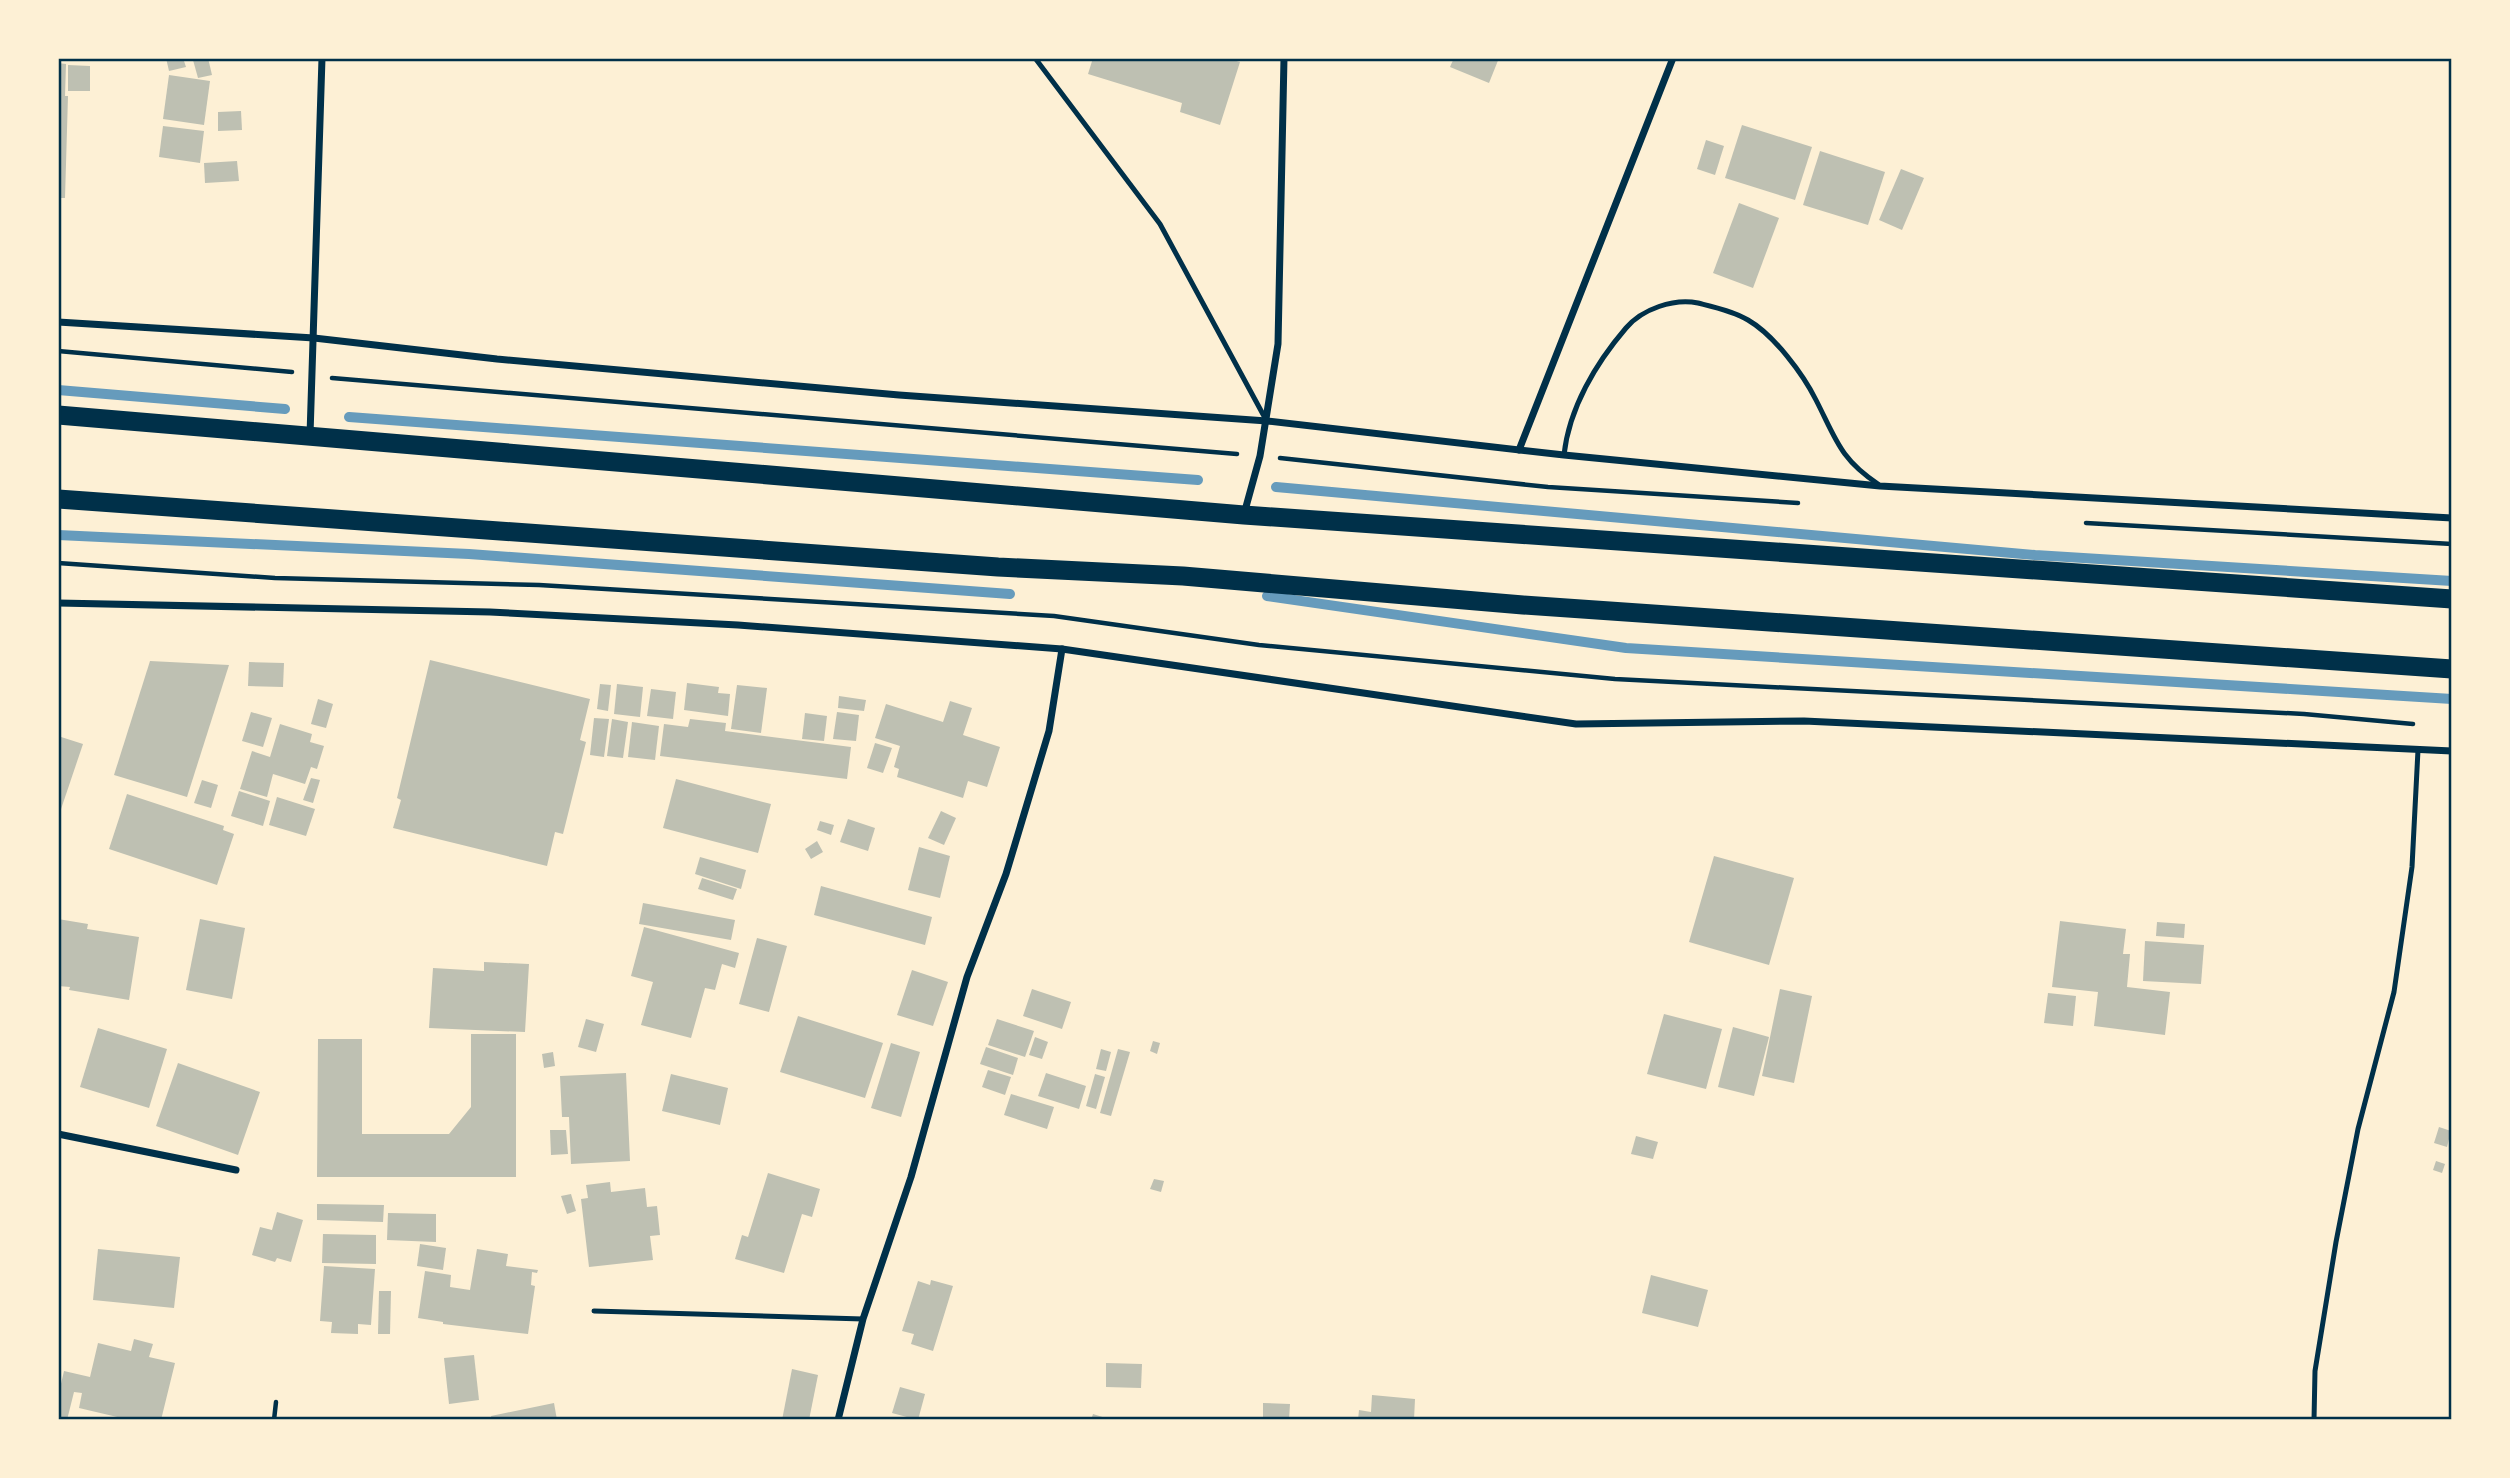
<svg xmlns="http://www.w3.org/2000/svg" width="2510" height="1478" viewBox="0 0 2510 1478" font-family="'Space Grotesk',sans-serif">
<style>
.lines{fill:none;stroke-linecap:round;stroke-linejoin:round}
.stream{stroke:#669bbc;stroke-width:10}
.building{fill:#bec0b2}
.path{stroke:#003049;stroke-width:4.5}
.service{stroke:#003049;stroke-width:5}
.minor{stroke:#003049;stroke-width:7}
.trunk{stroke:#003049;stroke-width:19}
.neatline{fill:none;stroke:#003049;stroke-width:2.5}
</style>
<rect width="100%" height="100%" fill="#fdf0d5"/>
<g class="lines">
<g class="stream">
<path d="M58,390L285,409"/>
<path d="M349,417L1198,480"/>
<path d="M1276,487L2035,555L2452,581"/>
<path d="M58,535L469,554L1010,594"/>
<path d="M1267,596L1626,648L2452,699"/>
</g>
</g>
<g class="building">
<path d="M166,58H183L186,67L169,71Z"/>
<path d="M202,58H208L212,75L198,78L193,60Z"/>
<path d="M1093,58H1226L1240,62L1220,125L1180,112L1182,103L1088,74Z"/>
<path d="M1454,58H1499L1489,83L1450,67Z"/>
<path d="M58,63L66,64L65,96H68L65,198H58Z"/>
<path d="M68,65L90,66V91H68Z"/>
<path d="M169,75L210,81L204,125L163,119Z"/>
<path d="M241,111L242,130L218,131V112Z"/>
<path d="M1742,125L1812,147L1795,200L1725,178Z"/>
<path d="M163,126L204,131L200,163L159,157Z"/>
<path d="M1706,140L1724,146L1715,175L1697,169Z"/>
<path d="M1820,151L1885,172L1868,225L1803,205Z"/>
<path d="M237,161L239,181L205,183L204,163Z"/>
<path d="M1901,169L1924,178L1902,230L1879,220Z"/>
<path d="M1739,203L1779,218L1753,288L1713,273Z"/>
<path d="M430,660L590,699L580,740L586,742L563,834L555,832L547,866L393,828L401,800L397,798Z"/>
<path d="M150,661L229,665L187,797L114,775Z"/>
<path d="M249,662L284,663L283,687L248,686Z"/>
<path d="M687,683L719,687L718,693L730,694L728,716L684,710Z"/>
<path d="M600,684L611,685L608,711L597,709Z"/>
<path d="M617,684L643,687L640,717L614,714Z"/>
<path d="M737,685L767,688L761,733L731,729Z"/>
<path d="M651,689L676,692L673,719L647,716Z"/>
<path d="M839,696L866,700L864,711L838,708Z"/>
<path d="M318,699L333,704L326,728L311,724Z"/>
<path d="M950,701L972,708L963,735L1000,747L987,787L968,781L963,798L897,777L899,769L894,767L900,746L875,738L886,704L943,722Z"/>
<path d="M251,712L272,718L263,747L242,741Z"/>
<path d="M837,712L859,715L856,741L833,739Z"/>
<path d="M805,713L827,716L824,741L802,739Z"/>
<path d="M594,718L609,719L604,757L590,755Z"/>
<path d="M612,719L628,722L623,758L607,756Z"/>
<path d="M690,719L726,723L725,731L851,747L847,779L660,756L664,724L688,727Z"/>
<path d="M632,722L659,726L655,760L628,757Z"/>
<path d="M280,724L312,734L310,742L324,746L317,769L311,767L305,784L273,774L267,797L240,789L252,751L270,757Z"/>
<path d="M58,736L83,744L58,818Z"/>
<path d="M875,743L892,748L883,773L867,768Z"/>
<path d="M311,778L320,780L313,803L303,800Z"/>
<path d="M676,779L771,804L758,853L663,828Z"/>
<path d="M202,780L218,785L211,808L194,803Z"/>
<path d="M239,791L270,801L263,826L231,816Z"/>
<path d="M127,794L224,826L223,830L234,834L217,885L109,849Z"/>
<path d="M277,797L315,809L306,836L269,825Z"/>
<path d="M941,811L956,818L944,845L928,838Z"/>
<path d="M848,819L875,828L868,851L840,842Z"/>
<path d="M820,821L834,825L831,835L817,830Z"/>
<path d="M817,841L823,852L811,859L805,849Z"/>
<path d="M919,847L950,856L940,898L908,890Z"/>
<path d="M1714,856L1794,878L1769,965L1689,942Z"/>
<path d="M700,857L746,870L741,889L695,874Z"/>
<path d="M702,878L737,889L733,900L698,889Z"/>
<path d="M821,886L932,917L925,945L814,915Z"/>
<path d="M643,903L735,920L731,940L639,924Z"/>
<path d="M58,919L88,924L87,929L139,937L129,1000L69,990L70,987L58,986Z"/>
<path d="M200,919L245,928L232,999L186,990Z"/>
<path d="M2060,921L2126,929L2123,954H2130L2127,987L2170,992L2165,1035L2094,1026L2098,992L2052,987Z"/>
<path d="M2157,922L2185,924L2184,938L2156,936Z"/>
<path d="M644,927L739,953L735,968L722,964L715,990L705,988L691,1038L641,1025L653,982L631,976Z"/>
<path d="M757,938L787,946L769,1012L739,1004Z"/>
<path d="M2145,941L2204,945L2201,984L2143,981Z"/>
<path d="M484,962L529,964L525,1032L429,1028L433,968L484,971Z"/>
<path d="M912,970L948,982L933,1026L897,1015Z"/>
<path d="M1032,989L1071,1002L1062,1029L1023,1016Z"/>
<path d="M1780,989L1812,996L1794,1083L1762,1076Z"/>
<path d="M2048,993L2076,996L2073,1026L2044,1023Z"/>
<path d="M1664,1014L1722,1029L1706,1089L1647,1074Z"/>
<path d="M798,1016L883,1043L865,1098L780,1072Z"/>
<path d="M586,1019L604,1024L596,1052L578,1047Z"/>
<path d="M997,1019L1034,1031L1025,1057L988,1045Z"/>
<path d="M1733,1027L1769,1037L1754,1096L1718,1087Z"/>
<path d="M98,1028L167,1049L149,1108L80,1087Z"/>
<path d="M471,1034H516V1177H317L318,1039H362V1134H449L471,1107Z"/>
<path d="M1035,1037L1048,1042L1042,1059L1029,1055Z"/>
<path d="M1153,1041L1160,1043L1157,1054L1150,1051Z"/>
<path d="M891,1043L920,1052L901,1117L871,1108Z"/>
<path d="M986,1047L1018,1058L1013,1075L980,1064Z"/>
<path d="M1101,1049L1111,1052L1106,1071L1096,1069Z"/>
<path d="M1118,1049L1130,1052L1111,1116L1100,1113Z"/>
<path d="M553,1052L555,1066L544,1068L542,1054Z"/>
<path d="M178,1063L260,1092L238,1155L156,1126Z"/>
<path d="M988,1070L1011,1077L1005,1095L982,1087Z"/>
<path d="M626,1073L630,1161L571,1164L569,1117H562L560,1076Z"/>
<path d="M1046,1073L1086,1086L1079,1109L1038,1096Z"/>
<path d="M671,1074L728,1088L720,1125L662,1111Z"/>
<path d="M1095,1074L1105,1077L1096,1109L1086,1106Z"/>
<path d="M1011,1094L1054,1107L1047,1129L1004,1115Z"/>
<path d="M2439,1127L2451,1131L2447,1147L2434,1143Z"/>
<path d="M550,1130H566L568,1154L551,1155Z"/>
<path d="M1636,1136L1658,1142L1653,1159L1631,1154Z"/>
<path d="M2436,1161L2445,1164L2442,1173L2433,1170Z"/>
<path d="M768,1173L820,1189L812,1217L802,1214L784,1273L735,1259L742,1235L748,1237Z"/>
<path d="M1154,1179L1164,1181L1161,1192L1150,1189Z"/>
<path d="M610,1182L611,1192L645,1188L647,1207L657,1206L660,1235L650,1236L653,1260L589,1267L581,1199L588,1198L586,1185Z"/>
<path d="M571,1194L576,1211L567,1214L561,1196Z"/>
<path d="M317,1204L384,1205L383,1222L317,1220Z"/>
<path d="M277,1212L303,1220L291,1262L277,1258L275,1262L252,1255L260,1227L272,1230Z"/>
<path d="M388,1213L436,1214V1242L387,1240Z"/>
<path d="M323,1234L376,1235V1264L322,1263Z"/>
<path d="M420,1244L446,1248L443,1270L417,1266Z"/>
<path d="M98,1249L180,1257L174,1308L93,1300Z"/>
<path d="M477,1249L508,1254L506,1266L538,1270L537,1273L532,1272L531,1285L535,1286L528,1334L443,1324V1322L418,1318L425,1271L451,1275L450,1287L470,1290Z"/>
<path d="M324,1266L375,1269L371,1325L358,1324V1334L331,1333L332,1322L320,1321Z"/>
<path d="M1651,1275L1708,1290L1698,1327L1642,1313Z"/>
<path d="M931,1280L953,1286L933,1351L911,1344L914,1334L902,1331L918,1281L930,1285Z"/>
<path d="M379,1291H391L390,1334H378Z"/>
<path d="M134,1339L153,1344L149,1357L175,1363L161,1420H130L79,1408L82,1393L74,1392L67,1420H58V1387L60,1388L64,1371L90,1377L98,1343L131,1351Z"/>
<path d="M474,1355L479,1400L449,1404L444,1358Z"/>
<path d="M1106,1363L1142,1364L1141,1388L1106,1387Z"/>
<path d="M792,1369L818,1375L809,1420H782Z"/>
<path d="M900,1387L925,1394L918,1420L892,1413Z"/>
<path d="M1372,1395L1415,1399L1414,1420H1358L1359,1410L1371,1412Z"/>
<path d="M554,1403L557,1420H492L491,1416Z"/>
<path d="M1263,1403L1290,1404L1289,1420H1263Z"/>
<path d="M1093,1414L1112,1420H1091Z"/>
</g>
<g class="lines">
<g class="path">
<path d="M58,351L292,372"/>
<path d="M332,378L1237,454"/>
<path d="M1280,458L1548,487L1798,503"/>
<path d="M2086,523L2452,544"/>
<path d="M58,563L275,578L539,585L1054,616L1259,645L1615,679L2304,714L2413,724"/>
<path d="M274,1420L276,1402"/>
</g>
<g class="service">
<path d="M1035,58L1160,224L1265,418"/>
<path d="M1564,455C1569,408 1596,363 1626,328C1642,309 1674,298 1698,303C1714,307 1733,311 1748,320C1774,335 1803,374 1816,400C1836,439 1840,459 1878,484"/>
<path d="M594,1311L863,1319"/>
<path d="M2314,1420L2315,1371L2336,1242L2358,1129L2394,992L2412,867L2418,750"/>
</g>
<g class="minor">
<path d="M58,322L314,338L497,359L899,395L1267,421L1564,455L1880,486L2452,518"/>
<path d="M310,435L322,58"/>
<path d="M1519,450L1673,58"/>
<path d="M1244,514L1260,456L1278,344L1284,58"/>
<path d="M58,603L490,612L738,625L1062,649L1576,724L1804,721L2452,751"/>
<path d="M58,1134L236,1170"/>
<path d="M838,1420L863,1319L911,1177L967,977L1006,874L1049,731L1062,649"/>
</g>
<g class="trunk">
<path d="M58,415L1244,515L2452,599"/>
<path d="M58,499L998,567L1183,576L1523,605L2452,669"/>
</g>
</g>
<rect width="2510" height="1478" fill="none" stroke="#fdf0d5" stroke-width="119"/>
<rect x="60" y="60" width="2390" height="1358" class="neatline"/>
</svg>
